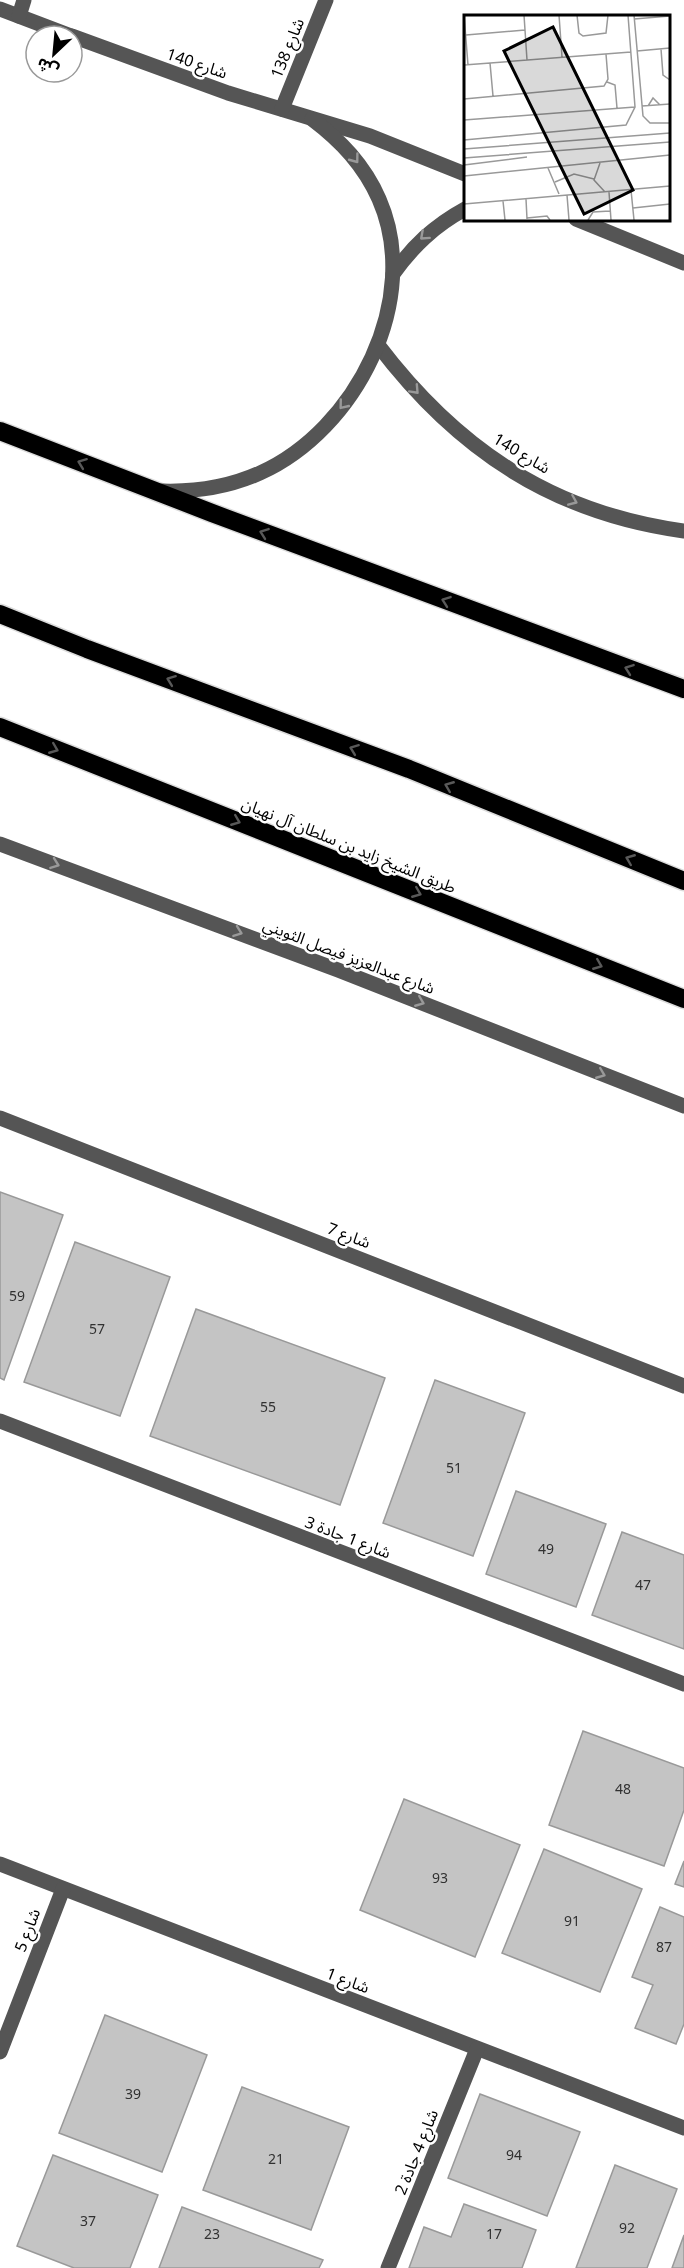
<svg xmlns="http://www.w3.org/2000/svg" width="684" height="2268" viewBox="0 0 684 2268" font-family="'Noto Sans','Noto Sans Arabic',sans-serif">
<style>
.building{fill:#c4c4c4;stroke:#999;stroke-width:1.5}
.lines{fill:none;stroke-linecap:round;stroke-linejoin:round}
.highway-casing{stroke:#dbdbdb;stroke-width:21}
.minor{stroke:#555;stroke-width:15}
.highway{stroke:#000;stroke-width:18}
.oneway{stroke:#999}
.oneway2{stroke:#595959}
.labels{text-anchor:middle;stroke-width:5;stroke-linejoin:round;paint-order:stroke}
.number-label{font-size:14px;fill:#313131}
.street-label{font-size:16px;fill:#000;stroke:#fff}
.inset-road{fill:none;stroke:#999;stroke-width:1.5}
.view{fill:#000;fill-opacity:0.15;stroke:#000;stroke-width:3}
.inset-edge{fill:none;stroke:#000;stroke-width:3}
</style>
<rect width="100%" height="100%" fill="#fff"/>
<g class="building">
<path d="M0,1192L63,1215L4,1380L0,1378Z"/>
<path d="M75,1242L170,1277L120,1416L24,1382Z"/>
<path d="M196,1309L385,1378L340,1505L150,1436Z"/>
<path d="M435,1380L525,1413L473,1556L383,1523Z"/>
<path d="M516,1491L606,1524L576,1607L486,1574Z"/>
<path d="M622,1532L684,1555V1649L592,1615Z"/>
<path d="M583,1731L684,1768V1810L664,1866L549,1825Z"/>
<path d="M404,1799L520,1845L475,1957L360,1910Z"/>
<path d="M544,1849L642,1889L600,1992L502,1953Z"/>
<path d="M684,1861V1887L675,1884Z"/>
<path d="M660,1907L684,1917V2024L676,2044L635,2028L653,1985L632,1977Z"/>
<path d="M105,2015L207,2055L162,2172L59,2133Z"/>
<path d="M242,2087L349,2127L311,2230L203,2190Z"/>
<path d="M480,2094L580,2132L547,2216L448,2178Z"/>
<path d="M53,2155L158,2195L130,2268H74L17,2246Z"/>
<path d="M615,2165L677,2189L647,2268H576Z"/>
<path d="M464,2204L536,2230L522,2268H409L424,2227L451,2237Z"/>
<path d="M182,2207L323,2260L319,2268H159Z"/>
<path d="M684,2235V2268H672Z"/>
</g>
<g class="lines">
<defs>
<g id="highway">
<path d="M0,431L212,513L684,689"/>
<path d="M0,614L87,649L409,769L684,881"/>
<path d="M0,727L684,999"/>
</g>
</defs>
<use href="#highway" class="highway-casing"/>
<g class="minor">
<path d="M0,9L71,36"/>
<path d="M19,16L24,0"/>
<path d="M72,36L228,93L370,136L465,174"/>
<path d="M282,109L326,0"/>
<path d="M576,219L684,263"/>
<path d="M393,274C413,246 434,226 465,209"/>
<path d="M378,345C457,449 552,513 684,531"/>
<path d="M162,491C195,492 229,487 260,473C356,430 423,299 379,199C364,165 341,141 312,119"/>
<path d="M0,844L338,970L684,1106"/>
<path d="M0,1118L684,1386"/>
<path d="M0,1421L684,1684"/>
<path d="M0,1864L684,2128"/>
<path d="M0,2052L63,1889"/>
<path d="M388,2268L477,2049"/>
</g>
<use href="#highway" class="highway"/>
</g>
<defs><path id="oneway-chevron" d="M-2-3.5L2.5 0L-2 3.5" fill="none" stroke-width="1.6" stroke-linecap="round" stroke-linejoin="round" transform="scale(1.5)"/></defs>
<g class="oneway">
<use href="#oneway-chevron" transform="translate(355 159) rotate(53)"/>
<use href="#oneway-chevron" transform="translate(424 236) rotate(138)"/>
<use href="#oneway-chevron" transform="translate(415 390) rotate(47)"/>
<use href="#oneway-chevron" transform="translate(343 405) rotate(129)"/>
<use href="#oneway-chevron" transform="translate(573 501) rotate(23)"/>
<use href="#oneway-chevron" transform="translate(55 864) rotate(20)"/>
<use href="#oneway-chevron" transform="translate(238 932) rotate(20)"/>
<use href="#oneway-chevron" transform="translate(420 1002) rotate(22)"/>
<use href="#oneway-chevron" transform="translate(601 1074) rotate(22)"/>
</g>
<g class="oneway2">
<use href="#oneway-chevron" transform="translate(82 463) rotate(-159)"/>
<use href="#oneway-chevron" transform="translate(264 533) rotate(-160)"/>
<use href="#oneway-chevron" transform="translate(446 601) rotate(-160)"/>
<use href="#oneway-chevron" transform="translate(629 669) rotate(-160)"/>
<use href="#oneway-chevron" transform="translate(171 680) rotate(-159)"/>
<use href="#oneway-chevron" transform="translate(54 749) rotate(22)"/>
<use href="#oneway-chevron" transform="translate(354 749) rotate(-159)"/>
<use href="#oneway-chevron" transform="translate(449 786) rotate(-158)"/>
<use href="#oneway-chevron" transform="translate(236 821) rotate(22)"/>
<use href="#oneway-chevron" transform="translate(630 859) rotate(-158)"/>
<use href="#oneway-chevron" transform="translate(417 893) rotate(22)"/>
<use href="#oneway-chevron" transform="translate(598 965) rotate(22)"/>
</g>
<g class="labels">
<g class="number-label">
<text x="17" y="1301">59</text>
<text x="97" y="1334">57</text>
<text x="268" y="1412">55</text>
<text x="454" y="1473">51</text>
<text x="546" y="1554">49</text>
<text x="643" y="1590">47</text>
<text x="623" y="1794">48</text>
<text x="440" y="1883">93</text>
<text x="572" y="1926">91</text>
<text x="664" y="1952">87</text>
<text x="133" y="2099">39</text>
<text x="514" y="2160">94</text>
<text x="276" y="2164">21</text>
<text x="88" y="2226">37</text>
<text x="627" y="2233">92</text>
<text x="212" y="2239">23</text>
<text x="494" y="2239">17</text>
</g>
<g class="street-label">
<text transform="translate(287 48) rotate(-68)" y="6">شارع 138</text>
<text transform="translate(197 63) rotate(19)" y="6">شارع 140</text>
<text transform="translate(522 453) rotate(31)" y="6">شارع 140</text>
<text transform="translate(349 845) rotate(22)" y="6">طريق الشيخ زايد بن سلطان آل نهيان</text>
<text transform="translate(349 956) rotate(21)" y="6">شارع عبدالعزيز فيصل الثويني</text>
<text transform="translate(349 1235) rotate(21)" y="6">شارع 7</text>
<text transform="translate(348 1537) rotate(21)" y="6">شارع 1 جادة 3</text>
<text transform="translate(27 1930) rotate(-69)" y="6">شارع 5</text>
<text transform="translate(348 1980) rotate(21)" y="6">شارع 1</text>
<text transform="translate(416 2152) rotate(-68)" y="6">شارع 4 جادة 2</text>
</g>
</g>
<g transform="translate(464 15)">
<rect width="206" height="206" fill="#fff"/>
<path class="inset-road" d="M0,0L4,50M60,0L63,45M95,0L98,42M113,0L115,18L119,21L142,18L144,0M170,0L179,101L186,108H206M170,4L206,1M2,20L61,15M197,34L199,60L206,65M173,36L206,33M26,48L29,81M0,50L167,37M143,67L151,70L153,93M0,84L140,71L144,64L142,39M178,91L206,89M184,91L189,83L196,90M0,105L171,92M0,125L162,110L171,92L164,0M0,134L206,118M0,143L206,127M136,148L130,165L141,177M0,150L63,142M84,153L95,179M0,161L206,140M91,167L110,159L130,164M167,175L170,205M145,177L147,205M103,180L105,205M62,184L63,204M39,186L41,205M0,189L206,171M169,193L206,189M63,203L83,201L86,205M124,205L129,197L146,196"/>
<path class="view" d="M89,12L169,175L120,199L40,36Z"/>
<rect width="206" height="206" class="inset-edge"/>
</g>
<g transform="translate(54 54) rotate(206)"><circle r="28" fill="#ffffff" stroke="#999999" stroke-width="1.5"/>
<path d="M0-4.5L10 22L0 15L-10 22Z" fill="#000000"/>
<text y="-9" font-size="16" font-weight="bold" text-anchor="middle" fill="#000000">ش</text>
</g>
</svg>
